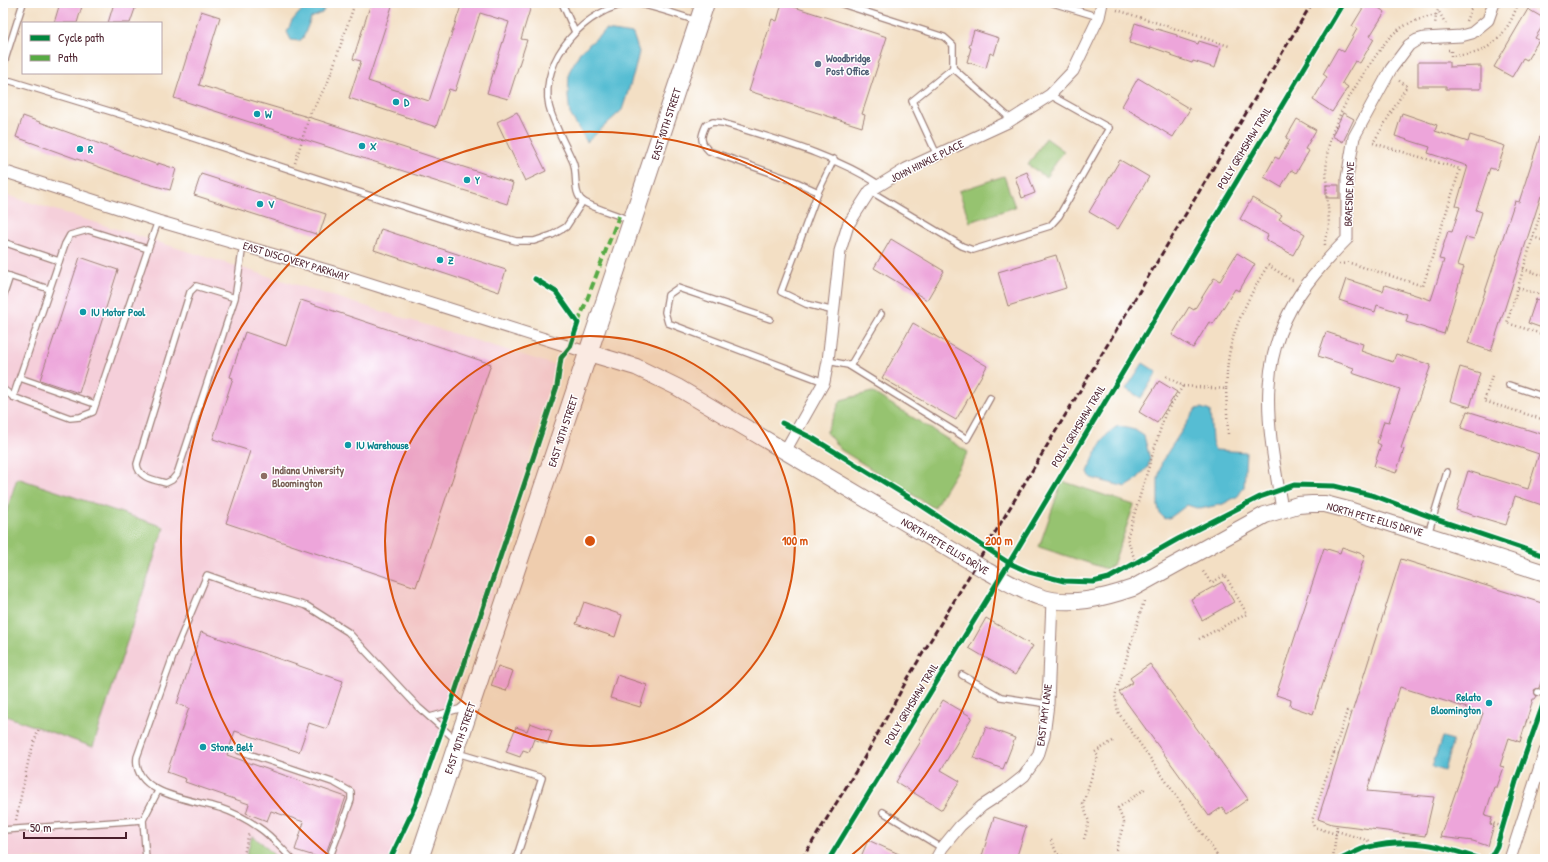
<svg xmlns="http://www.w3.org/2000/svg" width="1548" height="862" viewBox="0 0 1548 862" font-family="'Patrick Hand',sans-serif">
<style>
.built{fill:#f5cfda}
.green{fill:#96c370;stroke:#70714e}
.water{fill:#56bdd3;stroke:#506e7f}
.building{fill:#eda5da}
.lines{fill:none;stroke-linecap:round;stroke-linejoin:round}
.lane-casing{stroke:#9e7f78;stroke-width:8}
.street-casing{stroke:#9e7f78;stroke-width:13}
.secondary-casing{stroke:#9e7f78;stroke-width:18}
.primary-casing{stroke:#9e7f78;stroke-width:20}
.path{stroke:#9e7f78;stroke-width:2.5;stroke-dasharray:1 3;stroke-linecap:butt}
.lane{stroke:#fff;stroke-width:5.5}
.street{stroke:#fff;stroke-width:11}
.secondary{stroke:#fff;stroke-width:16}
.primary{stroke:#fff;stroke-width:18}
.rail{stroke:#4a1f2b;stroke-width:3;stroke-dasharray:6 3;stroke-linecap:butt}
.quiet{stroke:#57aa44;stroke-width:4;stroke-dasharray:8 4;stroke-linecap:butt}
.cycleway-casing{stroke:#fff;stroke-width:8}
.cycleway{stroke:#00873e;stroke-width:5}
.ring{fill:none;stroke:#d8530f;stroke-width:2}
.service-dot{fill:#5c6f8a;stroke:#fff;stroke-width:1.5}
.culture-dot{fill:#0f9aa8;stroke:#fff;stroke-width:1.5}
.education-dot{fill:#8d6e63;stroke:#fff;stroke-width:1.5}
.labels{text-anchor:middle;stroke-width:3;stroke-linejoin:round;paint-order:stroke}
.service-label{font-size:11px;font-weight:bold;fill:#4e5e75;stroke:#fff;text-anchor:start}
.culture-label{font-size:11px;font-weight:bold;fill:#0d838f;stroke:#fff;text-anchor:start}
.street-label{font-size:11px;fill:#4a1f2b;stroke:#fff}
.education-label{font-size:11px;font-weight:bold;fill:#785e54;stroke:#fff;text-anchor:start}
.centre{fill:#d8530f;stroke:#fff;stroke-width:2}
.ring-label{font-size:12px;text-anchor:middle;font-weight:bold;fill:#d8530f;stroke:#fff;stroke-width:3;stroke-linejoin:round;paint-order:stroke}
</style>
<rect width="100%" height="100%" fill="#fff"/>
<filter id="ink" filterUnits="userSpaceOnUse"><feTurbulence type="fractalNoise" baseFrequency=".025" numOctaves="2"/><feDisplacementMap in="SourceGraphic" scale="8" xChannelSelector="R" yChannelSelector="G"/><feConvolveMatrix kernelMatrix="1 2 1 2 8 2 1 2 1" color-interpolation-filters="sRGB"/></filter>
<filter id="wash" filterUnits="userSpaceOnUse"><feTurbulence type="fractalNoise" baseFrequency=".012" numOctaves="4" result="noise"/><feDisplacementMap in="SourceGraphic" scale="16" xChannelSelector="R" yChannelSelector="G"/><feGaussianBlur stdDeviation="0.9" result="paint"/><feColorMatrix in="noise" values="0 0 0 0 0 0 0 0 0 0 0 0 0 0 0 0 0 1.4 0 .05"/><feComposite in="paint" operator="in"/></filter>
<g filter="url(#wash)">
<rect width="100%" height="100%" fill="#f3dfc4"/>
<path class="built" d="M3,194L555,365L494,588L415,806L390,859H3Z"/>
<g class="green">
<path d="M1046,138L1064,151L1046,177L1028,165Z"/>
<path d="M1004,176L1015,207L970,222L959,191Z"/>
<path d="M872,392L968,452L934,508L841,450L826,432L841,400Z"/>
<path d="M17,478L164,527L93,747L3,715V523Z"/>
<path d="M1062,481L1134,505L1113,565L1107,569L1039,547Z"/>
<path d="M252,836L263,844L278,859H245Z"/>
</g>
<g class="water">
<path d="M308,3H320L323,5L324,10L322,13L311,18L303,38L299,41L291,40L287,32L292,21Z"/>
<path d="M606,30L633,34L639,52L634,73L622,110L587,142L570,114L568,97L569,72L580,52Z"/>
<path d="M1143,363L1157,372L1141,398L1126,389Z"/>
<path d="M1201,408L1210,411L1212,441L1215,450L1246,452L1244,487L1238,496L1223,504L1200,509L1187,505L1171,517L1165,519L1160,514L1158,506V479L1162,461L1196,409Z"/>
<path d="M1118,426L1135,430L1144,436L1150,459L1148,467L1134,482L1126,487L1091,478L1088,472C1095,455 1101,435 1118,426Z"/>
<path d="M1442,737L1453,740L1444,771L1432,767Z"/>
</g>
<g id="blocks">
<g class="building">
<path d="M60,3H83L77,23H54Z"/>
<path d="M114,3H137L130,23H108Z"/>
<path d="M371,3H393L368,81L429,101L461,6H457L458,3H522L531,6L521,39L527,40L508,99L487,93L509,22L480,13L455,91L449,89L436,127L349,98L361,61L353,59Z"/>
<path d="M782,3L887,37L862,114L865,115L862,127L749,91L772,19L777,21Z"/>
<path d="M1366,3H1371L1385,12L1370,36L1374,39L1360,63L1355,61L1342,83L1348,87L1332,112L1313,100L1327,77L1323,74L1338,48L1344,52L1357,29L1352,26Z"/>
<path d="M1528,9L1545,19V22L1535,38L1539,40L1527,60L1523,58L1512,77L1494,67Z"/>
<path d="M201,11L220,17L199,85L318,120L513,183L507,204L174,98Z"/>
<path d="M1135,23L1156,30L1157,29L1177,35V37L1198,44L1199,41L1221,48L1215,68L1193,61L1192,63L1171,56V54L1151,47L1150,49L1129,43Z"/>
<path d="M974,30L999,38L994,55L990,53L986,68L967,62L971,48L969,47Z"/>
<path d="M1418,62H1449V67L1481,66V89H1446V86H1418Z"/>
<path d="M1138,78L1190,109L1173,137L1122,106Z"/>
<path d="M517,112L546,171L525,181L497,122Z"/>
<path d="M1343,113L1354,119L1343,142L1332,136Z"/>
<path d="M1402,113L1437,125L1435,131L1468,142L1470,135L1505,146L1497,170L1490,168L1476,210L1482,212L1474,239L1466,237L1457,265L1464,267L1444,334L1406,322L1408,315L1377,305L1375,312L1339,300L1346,279L1383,291L1385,285L1431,300L1444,260L1439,259L1448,231L1452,232L1460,207L1456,206L1468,166L1428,153L1430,147L1395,136Z"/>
<path d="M23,116L158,165V163L176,169L170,190L138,181L16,137Z"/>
<path d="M1297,119L1316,130L1305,149L1309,151L1296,173L1291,170L1281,187L1264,177L1275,157L1279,159L1290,140L1286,138Z"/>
<path d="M1543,127H1545V198L1541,196L1491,351L1468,343L1515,201L1519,202Z"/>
<path d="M1120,160L1149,177L1118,229L1089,212Z"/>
<path d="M1027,172L1035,193L1022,198L1015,177Z"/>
<path d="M201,174L326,214L319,235L194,195Z"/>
<rect x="1326" y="185" width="13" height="13"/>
<path d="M1252,198L1282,215L1279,219L1305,234L1293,255L1266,240L1268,235L1240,219Z"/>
<path d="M381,229L506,270L499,292L374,250Z"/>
<path d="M891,239L944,271L927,300L874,268Z"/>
<path d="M1237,253L1255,264L1239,291L1235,289L1213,324L1209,322L1193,348L1172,335L1189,307L1194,310L1214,278L1220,281Z"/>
<path d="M1056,255L1066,288L1008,306L998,272Z"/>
<path d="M80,257L118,270L79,393L40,380Z"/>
<path d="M1536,299L1545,302V329L1528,323Z"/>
<path d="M301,300L491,364L416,587L226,523L250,451L213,439L233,378L230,377L245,332L286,346Z"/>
<path d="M913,323L987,366L956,420L882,378Z"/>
<path d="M1326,332L1363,344L1361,351L1393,362L1396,354L1431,365L1401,448L1404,449L1396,473L1374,466L1381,445L1377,443L1384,421L1389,422L1400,389L1352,373L1354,368L1318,356Z"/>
<path d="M1460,367L1480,373L1470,407L1450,401Z"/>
<path d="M1159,381L1177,392L1157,423L1139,412Z"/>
<path d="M1467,411L1545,435V506L1515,496L1506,525L1456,510L1468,471L1528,489L1539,454L1461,428Z"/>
<path d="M1342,547L1365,555L1313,714L1290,706L1291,700L1276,695L1324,548L1340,553Z"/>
<path d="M1401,559L1545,604V670L1539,688L1534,690L1537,696L1535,699H1533L1520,742L1509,738L1500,766L1504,767L1497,787H1494L1485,815L1492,817L1490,824L1494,825L1488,846L1473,841L1440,837L1483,713L1400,687L1367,791L1434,797L1425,836L1332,824L1318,819Z"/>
<path d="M1222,582L1234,602L1202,620L1191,599Z"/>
<path d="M584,602L622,615L615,637L576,624Z"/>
<path d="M986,618L1033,646L1015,675L969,648Z"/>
<path d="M201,632L343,681L327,729L309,723L299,752L235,731L227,755L346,797L324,859L295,850L304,822L271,811L267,821L246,813L249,804L185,782L186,779L167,772L189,708L177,704Z"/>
<path d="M1150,664L1248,799L1227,814L1222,807L1209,816L1119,692L1133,682L1130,678Z"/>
<path d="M498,666L513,671L506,691L491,686Z"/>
<path d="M617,675L647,685L640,707L610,698Z"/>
<path d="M943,700L972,717L941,770L960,781L942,810L896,782L921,741L919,740Z"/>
<path d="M530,723L552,731L547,744L534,739L529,752L523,750L520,757L506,752L516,727L527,731Z"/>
<path d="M986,727L1015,738L1003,769L974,758Z"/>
<path d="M994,817L1026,827L1016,859H981Z"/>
<path d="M868,840L910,859H860Z"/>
</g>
</g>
</g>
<g filter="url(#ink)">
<use href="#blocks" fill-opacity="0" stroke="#9e7f78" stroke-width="1"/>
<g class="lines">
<defs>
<g id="lane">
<path d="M562,3L575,32"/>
<path d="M839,3L944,37L953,45V68"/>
<path d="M1053,3L1099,17"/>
<path d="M3,66L23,3"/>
<path d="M3,81H11L132,118L457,224L516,241H534L552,235L566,227L583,201"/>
<path d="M937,155L912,101L953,68L1012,120"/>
<path d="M834,159L818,192L781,292L806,304L834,311"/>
<path d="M870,191L962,246L973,250L1050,226L1059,216L1109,128L1050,95"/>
<path d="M818,192L794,181L709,151C699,141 701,136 706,125L713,122L723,123C777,140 832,154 880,185"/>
<path d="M629,220C616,214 596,209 584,202C572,194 578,174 573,162C565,143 554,126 549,106C539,59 587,7 632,3C642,3 685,17 697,21"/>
<path d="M3,242L59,261"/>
<path d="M148,249L93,412L80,417L70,418L13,397L65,244L70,235L88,230L148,249L158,221"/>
<path d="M3,274L49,289"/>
<path d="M3,297L10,276"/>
<path d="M235,298L196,286L190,292L137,464C138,478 155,480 166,483L172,480L177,474L235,298L243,245"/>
<path d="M770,319L678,288L668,295L665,312L668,323L824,382"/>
<path d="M828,361L848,365L967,439L990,398"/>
<path d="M850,366L881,314"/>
<path d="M20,378L95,404"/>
<path d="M1509,385L1545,397"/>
<path d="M3,389L13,397"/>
<path d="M1428,534L1447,472"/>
<path d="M962,675L1001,697L1048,704"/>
<path d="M1538,692L1545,694"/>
<path d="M430,717L459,709L465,704"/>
<path d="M240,751L335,783L351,792V800L329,859"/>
<path d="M457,753L542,778L516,859"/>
<path d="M883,812L942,848"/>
<path d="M3,830L143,820"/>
<path d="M146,859L143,820L158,791"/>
<path d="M292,859C282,849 271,835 258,827C248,820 232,812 220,808C194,800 132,795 137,757L175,651L207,575L238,586L307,606L348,632L418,707L456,740"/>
</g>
<g id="street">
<path d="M3,171L158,221L330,271L589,353"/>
<path d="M785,451L824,382L828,361L840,251L848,225L870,191L906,169L1008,122L1050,95L1073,71L1099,17L1102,3"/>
<path d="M1282,509C1268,426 1252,357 1307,284C1319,268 1333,253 1347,239V178L1354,137L1391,69L1409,45L1417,40L1424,38L1461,36L1472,33L1488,20L1494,3"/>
<path d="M936,859L942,848L960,826L982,806L1005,791L1024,776L1038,756L1044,736L1048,704L1052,600"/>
<path d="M1510,859L1545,751"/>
</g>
<path id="secondary" d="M589,353L636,367L677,387L987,571C1004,580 1021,591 1040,597C1070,607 1104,598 1133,588L1265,515L1298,505L1312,504H1325L1352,511L1545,573"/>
<path id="primary" d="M419,859L705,3"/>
</defs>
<use href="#lane" class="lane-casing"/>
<use href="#street" class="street-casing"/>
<use href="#secondary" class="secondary-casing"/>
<use href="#primary" class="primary-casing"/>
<g class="path">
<path d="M1234,3L1246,7"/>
<path d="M1117,10L1229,46"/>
<path d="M1436,15L1438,10L1447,26"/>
<path d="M1466,21L1473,3"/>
<path d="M1448,50H1451V56C1460,55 1471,55 1480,51C1500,43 1512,22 1518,3"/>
<path d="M295,163L310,114L328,82L355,3"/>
<path d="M1533,237L1543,205"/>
<path d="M1545,241L1533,237L1507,323L1545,335"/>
<path d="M1325,245C1324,237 1329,231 1329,225C1328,199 1324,175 1328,149C1335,115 1358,82 1377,54C1382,48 1386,40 1392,35C1405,23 1419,19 1436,15L1435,25"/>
<path d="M1339,264L1350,263L1423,286L1460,169L1373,143L1407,86L1398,80"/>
<path d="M1523,269L1545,276"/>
<path d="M1518,288L1545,296"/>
<path d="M1492,376L1484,401L1545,420"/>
<path d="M1183,386L1226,389C1227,377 1227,366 1229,355C1235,322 1251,293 1268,265L1291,280H1295"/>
<path d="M1226,389L1228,434"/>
<path d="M1136,563L1127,538L1165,414L1183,386L1164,375"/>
<path d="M1144,601L1115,696L1118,712L1220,859"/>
<path d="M1199,639L1247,614L1225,575L1211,583L1202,570"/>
<path d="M1526,721L1536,724"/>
<path d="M1334,753L1339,755"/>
<path d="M16,820L29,758L39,728"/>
<path d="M1490,822L1503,827"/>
<path d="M1337,831L1369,841V847"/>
<path d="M1336,834L1314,827L1312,821L1347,711L1352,713"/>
<path d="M1084,839L1089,822L1083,804L1098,756L1095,752L1113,741"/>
<path d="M1051,840L1057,854L1072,859"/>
<path d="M1403,842L1404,833"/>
<path d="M1116,850L1124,823L1118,808L1146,788"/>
<path d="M243,859L249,832"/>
<path d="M1333,859L1337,825"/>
</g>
<use href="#lane" class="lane"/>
<use href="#street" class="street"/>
<use href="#secondary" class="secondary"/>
<use href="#primary" class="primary"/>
<path class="rail" d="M802,859L867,753L908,678L1312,3"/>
<path class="quiet" d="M578,323L619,216"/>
<defs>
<g id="cycleway">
<path d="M782,423L814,439L910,498L1009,563L1029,572L1064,581L1093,582L1109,578L1178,539L1260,497L1294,485L1334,486L1375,496L1439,520L1545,556"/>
<path d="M390,859L415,806L448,713L557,386L561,358L570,347L578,323L556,292L535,279"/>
<path d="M829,859L1009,563L1343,3"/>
<path d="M1341,859C1350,855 1359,849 1369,847C1411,837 1441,846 1480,859"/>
<path d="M1490,859L1497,846L1517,778L1545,699"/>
</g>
</defs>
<use href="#cycleway" class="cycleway-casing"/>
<use href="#cycleway" class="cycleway"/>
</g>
</g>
<circle cx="590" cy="541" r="205" fill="#d8530f" fill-opacity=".12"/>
<g class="ring">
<circle cx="590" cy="541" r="205"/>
<path d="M333 859A409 409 0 1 1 847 859"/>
</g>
<circle class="service-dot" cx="818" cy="64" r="4"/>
<g class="culture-dot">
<circle cx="396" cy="102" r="4"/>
<circle cx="257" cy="114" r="4"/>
<circle cx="362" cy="146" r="4"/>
<circle cx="80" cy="149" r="4"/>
<circle cx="467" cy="180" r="4"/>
<circle cx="260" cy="204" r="4"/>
<circle cx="440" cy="260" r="4"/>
<circle cx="83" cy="312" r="4"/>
<circle cx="348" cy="445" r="4"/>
<circle cx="1489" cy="703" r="4"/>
<circle cx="203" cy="747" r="4"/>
</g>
<circle class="education-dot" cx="264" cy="476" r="4"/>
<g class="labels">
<g class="service-label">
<text x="826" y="62">Woodbridge<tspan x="826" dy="13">Post Office</tspan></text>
</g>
<g class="culture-label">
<text x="404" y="106">D</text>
<text x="265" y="118">W</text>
<text x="370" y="150">X</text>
<text x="88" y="153">R</text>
<text x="475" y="184">Y</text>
<text x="268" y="208">V</text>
<text x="448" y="264">Z</text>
<text x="91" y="316">IU Motor Pool</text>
<text x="356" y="449">IU Warehouse</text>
<text x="1481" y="701" text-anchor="end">Relato<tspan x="1481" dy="13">Bloomington</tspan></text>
<text x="211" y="751">Stone Belt</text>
</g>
<g class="street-label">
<text transform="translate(666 124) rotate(-72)" y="4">EAST 10TH STREET</text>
<text transform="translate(1244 148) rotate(-59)" y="4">POLLY GRIMSHAW TRAIL</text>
<text transform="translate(927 161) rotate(-27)" y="4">JOHN HINKLE PLACE</text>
<text transform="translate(1349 194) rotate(-88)" y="4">BRAESIDE DRIVE</text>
<text transform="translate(296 261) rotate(17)" y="4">EAST DISCOVERY PARKWAY</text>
<text transform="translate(1078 426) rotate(-59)" y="4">POLLY GRIMSHAW TRAIL</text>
<text transform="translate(563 431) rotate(-72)" y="4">EAST 10TH STREET</text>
<text transform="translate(1375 519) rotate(16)" y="4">NORTH PETE ELLIS DRIVE</text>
<text transform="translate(945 546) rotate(31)" y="4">NORTH PETE ELLIS DRIVE</text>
<text transform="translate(911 704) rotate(-59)" y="4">POLLY GRIMSHAW TRAIL</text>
<text transform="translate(1044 715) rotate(-83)" y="4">EAST AMY LANE</text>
<text transform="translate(460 738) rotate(-71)" y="4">EAST 10TH STREET</text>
</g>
<g class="education-label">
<text x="272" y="474">Indiana University<tspan x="272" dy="13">Bloomington</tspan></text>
</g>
</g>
<circle cx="590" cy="541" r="6" class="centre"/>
<g class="ring-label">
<text x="795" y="545">100 m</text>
<text x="999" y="545">200 m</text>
</g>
<rect width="1548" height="862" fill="none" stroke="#fff" stroke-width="16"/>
<rect x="22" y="22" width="140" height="52" fill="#ffffff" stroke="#b7a5aa"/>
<rect x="30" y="35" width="20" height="6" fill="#00873e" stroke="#b7a5aa"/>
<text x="58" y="42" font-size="12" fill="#4a1f2b">Cycle path</text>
<rect x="30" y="55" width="20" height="6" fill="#57aa44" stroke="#b7a5aa"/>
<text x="58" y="62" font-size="12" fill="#4a1f2b">Path</text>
<path d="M24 832v6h102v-6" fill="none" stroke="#4a1f2b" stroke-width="2"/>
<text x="30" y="832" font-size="12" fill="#4a1f2b" stroke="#ffffff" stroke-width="3" paint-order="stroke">50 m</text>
</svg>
